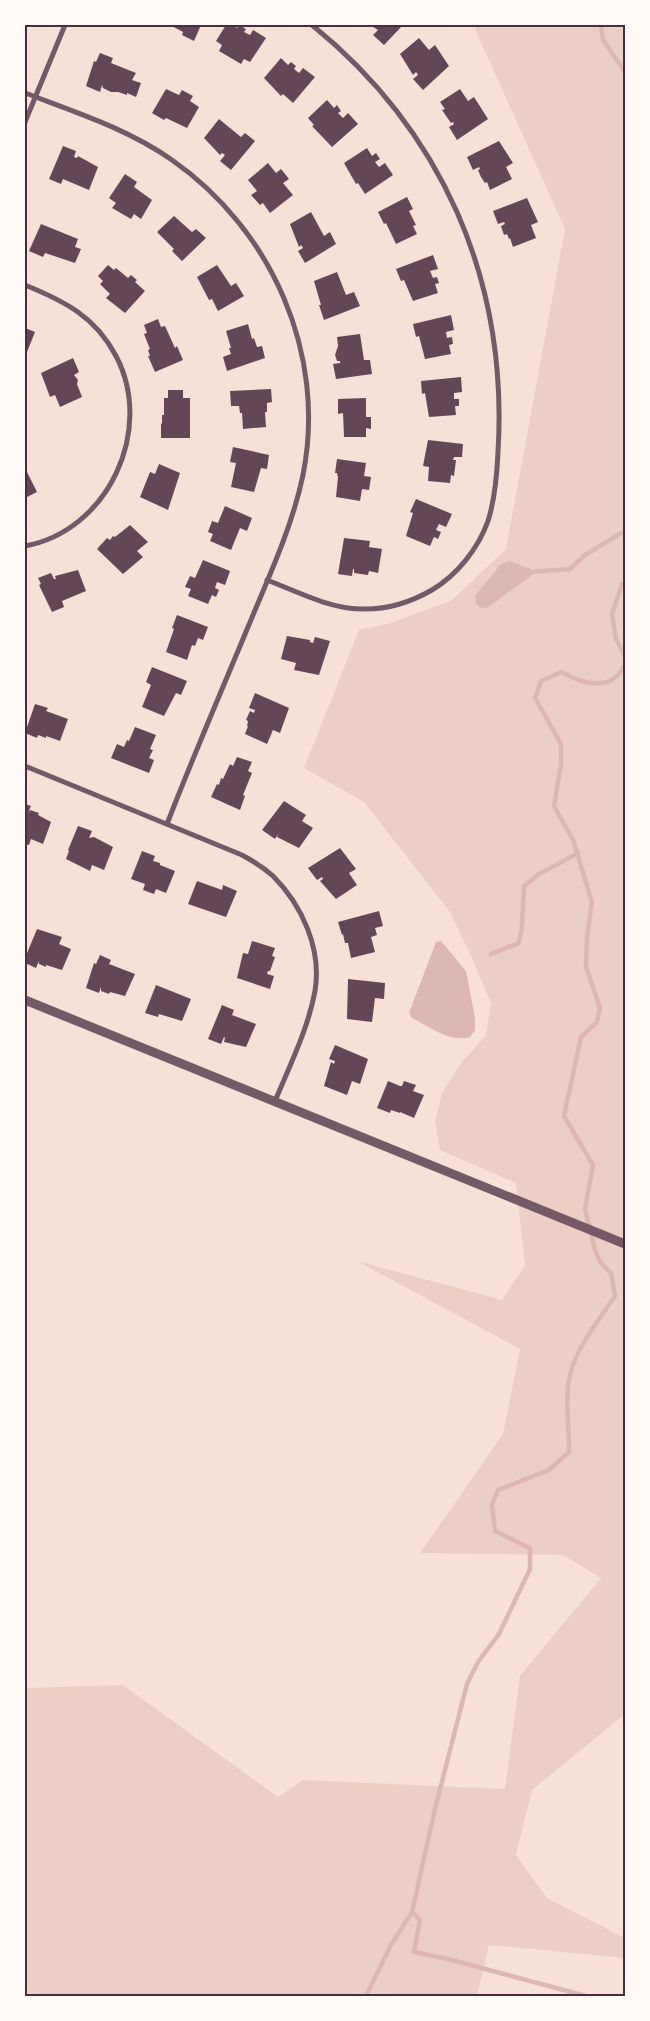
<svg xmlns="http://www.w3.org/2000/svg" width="650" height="2021" viewBox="0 0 650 2021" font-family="'Archivo Narrow',sans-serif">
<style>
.green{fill:#ebcfc5}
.water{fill:#dcb8b0}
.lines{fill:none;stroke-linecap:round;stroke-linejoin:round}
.stream{stroke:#dcb8b0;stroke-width:4.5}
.building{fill:#644757}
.minor{stroke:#755966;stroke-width:5}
.tertiary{stroke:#755966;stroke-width:9}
.neatline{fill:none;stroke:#4a2c40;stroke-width:2}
</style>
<rect width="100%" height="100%" fill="#f7e1d7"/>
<path class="green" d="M478,25H625V1714L532,1790L516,1855L547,1898L625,1938V1958L489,1945L477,1996H25L26,1688L123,1685L278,1797L303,1780L505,1789L520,1676L601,1578L563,1555L420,1553L503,1434L520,1349L357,1261L502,1300L525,1265L516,1183L440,1150L435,1122L442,1093L462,1062L486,1035L491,1003L471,956L450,912L364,802L304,768L359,630L391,623L452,600L506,549L565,229L475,29Z"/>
<g class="water">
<path d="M510,561L531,569L533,572L531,576L490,606L482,609L476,604L475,596L501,564Z"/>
<path d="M441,941L466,971L475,1018V1030L470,1037C450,1043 430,1027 412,1018L409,1013L436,942Z"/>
</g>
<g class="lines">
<g class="stream">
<path d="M601,25L603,40L625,72"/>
<path d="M531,572L570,569L585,555L621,533H625"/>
<path d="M625,582L622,584L612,614L616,639L625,656"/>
<path d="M491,954L519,943L522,925L524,886L539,874L578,853"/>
<path d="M412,1912L420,1920L414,1952L448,1959L586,1996"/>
<path d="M366,1996L391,1945L412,1912L434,1813L467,1684L478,1662L499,1634L530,1569V1548L495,1531L492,1505L498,1490L549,1470L569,1452C569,1430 566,1407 568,1385C572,1352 597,1323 615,1296L611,1273L600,1262L595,1250L585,1209L593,1165L564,1116L581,1037L597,1022L600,1008L586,967L587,937L592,902L573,840L554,806L561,764V744L535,698L541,681L561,672C584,684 610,693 625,665"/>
</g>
</g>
<g class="building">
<path d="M170,25H201L194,41L182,35L183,32Z"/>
<path d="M226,25H232L237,28L239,25L246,29L244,32L250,35L253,30L266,38L250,62L244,59L241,64L219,51L222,45L216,41Z"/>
<path d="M370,25H403L384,45L373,35L378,30Z"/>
<path d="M419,38L429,50L435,45L449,66L423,90L413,79L418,75L416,72L413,75L400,54Z"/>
<path d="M100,53L113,58L111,63L136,73L132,80L141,83L136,97L127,93V95L118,92H111L103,88L102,85L100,92L86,86L94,61L96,62Z"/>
<path d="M281,58L288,65L291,62L296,66L294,69L299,73L303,68L315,77L293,103L283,94L281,96L264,78Z"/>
<path d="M166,89L179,95L182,90L193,96L190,101L199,107L187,128L166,118L164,120L152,113Z"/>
<path d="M460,89L468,101L474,97L488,119L457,140L449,127L454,124L453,122L451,123L442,110L445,109L440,102Z"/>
<path d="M327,100L334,108L337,105L341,111L338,113L343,118L348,113L358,124L332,147L312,126L314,125L308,118Z"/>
<path d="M219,119L241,137L245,133L255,141L231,170L220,161L225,155L222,153L220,155L204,138Z"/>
<path d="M499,141L513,163L506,167L512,179L490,190L487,182L485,183L481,177L478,170L480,169L479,167L473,170L467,157Z"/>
<path d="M63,146L76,151L74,157L77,158L78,156L98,167L89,190L63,179L61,184L49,179Z"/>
<path d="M367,148L372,156L376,153L380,159L375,162L379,167L385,163L393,175L365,194L358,183L356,184L344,163Z"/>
<path d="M268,163L276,173L281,169L289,179L283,183L293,195L270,213L263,203L260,205L251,195L257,191L248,180Z"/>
<path d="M125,174L137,182L134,187L152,200L141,219L134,214L131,219L112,208L116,203L109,198Z"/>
<path d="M407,197L413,209L409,211L416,225L413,226L417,234L396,244L386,223L384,224L378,212Z"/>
<path d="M527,198L538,222L531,225L536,238L513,247L510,238L509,239L507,234L504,235L501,226L505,224L504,222L498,224L493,211Z"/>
<path d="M311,212L324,236L330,232L336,244L305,263L298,251L303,248L301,245L299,247L290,224Z"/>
<path d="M174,216L192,232L196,229L206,238L182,261L172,251L174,249L157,232Z"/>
<path d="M41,224L78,239L75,247L81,249L75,263L45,253L43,257L29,251Z"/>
<path d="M433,255L438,269L430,271L433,278L437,277L439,283L435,284L438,293L413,301L404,280L401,281L396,269Z"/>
<path d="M108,265L114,270L116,268L128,278L131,275L137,280L135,282L145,291L125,313L106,298L110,294L100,284L103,281L98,276Z"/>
<path d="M217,265L231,286L236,283L244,296L218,311L212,299L209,300L197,277Z"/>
<path d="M337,272L346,295L354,292L360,306L324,320L319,305H321L314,281Z"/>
<path d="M451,315L454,330L446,332L447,338L452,337L453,344L449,345L451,354L425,359L419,336L416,337L413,324Z"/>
<path d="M158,319L161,327L165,326L175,348L177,346L183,360L155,372L148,356H150L148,350L150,349L144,334L147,333L144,325Z"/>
<path d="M248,324L252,339L254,338L257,347L262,346L265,358L227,371L223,357L231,354L229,348H231L226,331Z"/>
<path d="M25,328L35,332L25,357Z"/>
<path d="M360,334L364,360H370L372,374L336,379L333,364L340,363V361H337L335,355L338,346L337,337Z"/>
<path d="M73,358L79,372L74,375L78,380L77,384L82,397L60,407L55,395L50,397L41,373Z"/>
<path d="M461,377L462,392L454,393V399H459V406H455L456,415L429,417L425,393L422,394L421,381Z"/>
<path d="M271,389L272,402L267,403V412H265L266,427L243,429L242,413H240L239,406H231L230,391Z"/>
<path d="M168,390H183V398H190V438H161V423L162,424V415H164V398H168Z"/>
<path d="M366,398V417H371V429L366,428V437H344L343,413L338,414V399Z"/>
<path d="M428,440L463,444L462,457H454L453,460H456L454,476L451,475L450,483L428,481L429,467L423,466Z"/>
<path d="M233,447L269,455L267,469L261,468L254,492L231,487L236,463L230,462Z"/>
<path d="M337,459L366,463L364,476L371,477L369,490L362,489L360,501L336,497L338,477L337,473H335Z"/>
<path d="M159,464L180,473L168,510L140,497L150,472L155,474Z"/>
<path d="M27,472L37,492L25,498V473Z"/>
<path d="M416,499L452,514L446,527L439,524L436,530L441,532L438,539L434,537L430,546L406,536L413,513L410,512Z"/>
<path d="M225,506L252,518L247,531L240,528L231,550L210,541L213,534L208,532L212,521L218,523Z"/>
<path d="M130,525L148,542L137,551L143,557L123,574L97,549L107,538L110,540L113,536L115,537Z"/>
<path d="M344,538L370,541L369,547L382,549L378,573L369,571L368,575L354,573V569H353L352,576L338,574Z"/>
<path d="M203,560L230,571L225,585L217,582L215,588L219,590L216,597L212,595L208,604L188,596L191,589L185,587L190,576L195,578Z"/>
<path d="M78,570L86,591L62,601L64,607L52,612L39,585L41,584L38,578L51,573L54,579H56L55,576Z"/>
<path d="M177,615L208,627L203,640L198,638L195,646L192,645L187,660L166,652L174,629L172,628Z"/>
<path d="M287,636L310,640V642L313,643L315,637L330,641L319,675L294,670L296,663L281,659Z"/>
<path d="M152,667L187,681L181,695L176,693L164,716L142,707L151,685L146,682Z"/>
<path d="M255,693L289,708L280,733L273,730L267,744L245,734L248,726H247L248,721L246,720L250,711L254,713L255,710L249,708Z"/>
<path d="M35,704L48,708L46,711L68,719L60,741L46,736V738L38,735L37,738L25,733Z"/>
<path d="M135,727L156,735L150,749L153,750L149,758L154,760L149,773L111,758L117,744L124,747L127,740L129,741Z"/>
<path d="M237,757L252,762L248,771L252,773L243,795L245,796L240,810L211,797L217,784L219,785L221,778L223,779L230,764L233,766Z"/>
<path d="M284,801L306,815L302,821L313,828L299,848L277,837L278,834L275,839L262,830Z"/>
<path d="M25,804L31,806L28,813L30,810L39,813L38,815L51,822L43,844L31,839L29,845L25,844Z"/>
<path d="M78,826L92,831L89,838L94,837L113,847L104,870L92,865L90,871L66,859L69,851L68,850Z"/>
<path d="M340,848L356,869L349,873L357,885L336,899L320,881L323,879L322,877L317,880L308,868Z"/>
<path d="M142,851L155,856L153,861L160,863V865L175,871L166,893L156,889L154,894L143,890L145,884L131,879Z"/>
<path d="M197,881L222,890L223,885L237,891L226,917L188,904Z"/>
<path d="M379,911L383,926L375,928L377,935L371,937L375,952L351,958L348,943H345L343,934L342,935L338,922Z"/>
<path d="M37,929L62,937L59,944L71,949L62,970L46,965V967L39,964V961L36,968L25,963V958Z"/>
<path d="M252,941L275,948L272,956L275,957L270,971H268L267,974L274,976L270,989L237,978L243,953L248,954Z"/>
<path d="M100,955L111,960L109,964L135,974L125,996L110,992L109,994L101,991V987L99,993L86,988L94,963L96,964Z"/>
<path d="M348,979L385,983L384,999L375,998L372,1022L347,1019Z"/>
<path d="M156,985L191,999L182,1021L159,1014L158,1017L145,1013Z"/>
<path d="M222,1005L234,1010L232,1015L256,1024L246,1047L224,1042L225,1038L224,1037L221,1044L208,1039Z"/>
<path d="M335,1045L368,1059L360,1084L352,1081L347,1095L324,1086L331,1062L334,1064L335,1061L329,1059Z"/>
<path d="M388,1081L400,1086H402L404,1081L416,1085L413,1091L424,1095L414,1118L400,1112V1113L391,1110L390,1113L377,1108Z"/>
</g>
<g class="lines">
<g class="minor">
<path d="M25,93C75,112 128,129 172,160C272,230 327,354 303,475C293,523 272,570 253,615C224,685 194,754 167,824"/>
<path d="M25,122L65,25"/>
<path d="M25,285C64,301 95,316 116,356C155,430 108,531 25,546"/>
<path d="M267,580C298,592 328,608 361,609C386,610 411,602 432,590C457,575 478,549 488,521C495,499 497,475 498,452C503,370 490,287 457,212C424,138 375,76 312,25"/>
<path d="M25,766L242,855C253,861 264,868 273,876C302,905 322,949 315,991C308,1029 290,1065 275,1101"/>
</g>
<path class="tertiary" d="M25,1000L625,1244"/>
</g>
<rect width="650" height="2021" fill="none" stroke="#fffaf5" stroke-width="52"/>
<rect x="26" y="26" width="598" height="1969" class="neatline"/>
</svg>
